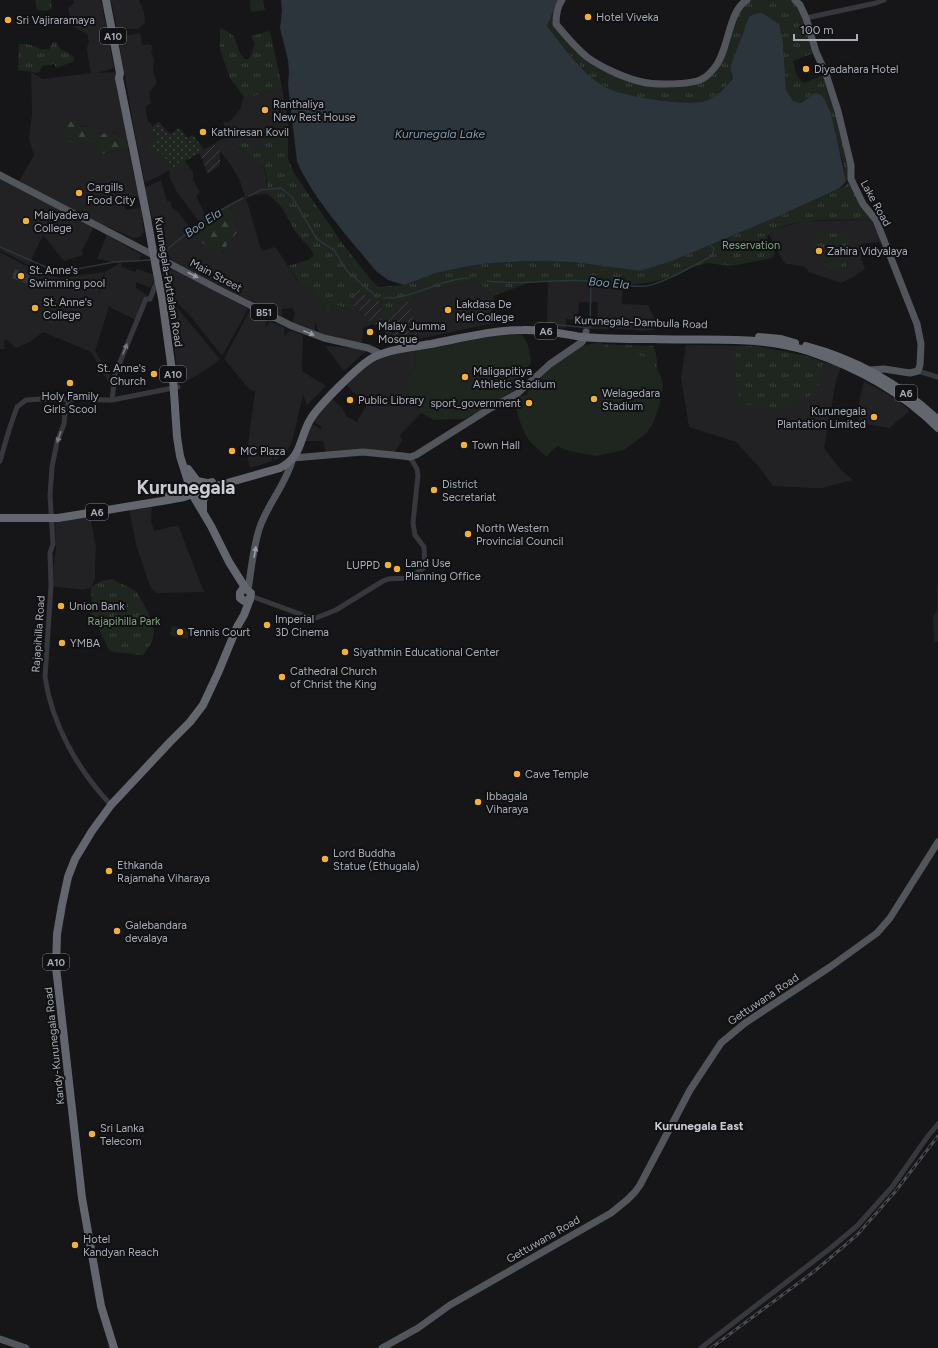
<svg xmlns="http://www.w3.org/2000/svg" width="938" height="1348" viewBox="0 0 938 1348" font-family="Figtree,sans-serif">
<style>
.built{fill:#222225}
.industrial{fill:url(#industrial-furrows)}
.grass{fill:url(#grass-tufts)}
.forest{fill:url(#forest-firs)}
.garden{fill:url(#garden-dots)}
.pitch{fill:#1e261f}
.water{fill:#2c353c}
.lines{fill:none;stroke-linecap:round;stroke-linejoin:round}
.stream{stroke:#2c353c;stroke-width:1.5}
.minor{stroke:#37383d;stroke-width:5}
.major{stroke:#53555c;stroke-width:7}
.highway{stroke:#63666e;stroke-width:8}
.rail-casing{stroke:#4a4c52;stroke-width:3}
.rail{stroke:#111113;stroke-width:1.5;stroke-dasharray:4.5;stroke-linecap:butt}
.oneway{fill:#979ba6}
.oneway2{fill:#757881}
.poi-dot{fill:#f2b134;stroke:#111113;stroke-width:1.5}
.labels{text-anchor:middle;stroke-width:4;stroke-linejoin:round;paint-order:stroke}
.shield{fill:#111113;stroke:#7b7e86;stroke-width:1}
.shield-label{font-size:10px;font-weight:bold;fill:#a8adb8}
.poi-label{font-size:11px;fill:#a8adb8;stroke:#111113;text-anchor:start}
.street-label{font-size:11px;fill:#a8adb8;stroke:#111113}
.park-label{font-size:11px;fill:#7fa381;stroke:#111113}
.water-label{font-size:12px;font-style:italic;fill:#7f9bb3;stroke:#111113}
.neighbourhood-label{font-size:12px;font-weight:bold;fill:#c9ccd4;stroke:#111113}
.town-label{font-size:19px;font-weight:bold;fill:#c9ccd4;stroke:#111113}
</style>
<defs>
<pattern id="industrial-furrows" width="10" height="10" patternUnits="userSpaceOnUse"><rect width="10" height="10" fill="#222225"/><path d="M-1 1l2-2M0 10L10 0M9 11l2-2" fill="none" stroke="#3f3f43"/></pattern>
<pattern id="grass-tufts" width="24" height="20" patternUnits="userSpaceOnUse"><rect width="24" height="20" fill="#1e261f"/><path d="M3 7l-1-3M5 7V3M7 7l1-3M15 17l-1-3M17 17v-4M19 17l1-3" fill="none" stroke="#3c433d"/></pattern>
<pattern id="forest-firs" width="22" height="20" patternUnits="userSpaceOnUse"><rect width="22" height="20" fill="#1e261f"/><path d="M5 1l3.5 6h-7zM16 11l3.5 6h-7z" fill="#3c433d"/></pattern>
<pattern id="garden-dots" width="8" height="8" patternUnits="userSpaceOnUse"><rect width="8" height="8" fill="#1e261f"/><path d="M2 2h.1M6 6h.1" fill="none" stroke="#3c433d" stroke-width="1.8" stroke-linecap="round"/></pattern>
</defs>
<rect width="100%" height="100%" fill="#161618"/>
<g class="built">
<path d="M73,0H101L114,68L97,73L115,72L117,86L127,135V139H118L117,133L115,132L105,135L102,133L94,135L89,126L76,127L75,126L66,142H95L97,144L98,155L128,148L139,198L123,200L122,202L126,210L141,208L144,232L140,237L133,238L109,227L95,225L82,250L83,255L64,261L43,235L29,265L0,250V175L18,183L34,155L29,139L32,114L31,72L43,79L91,73L88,58L87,48L89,41L87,34L72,26L68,8L74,3Z"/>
<path d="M111,0H139L144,12L145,23L138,29H127L118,34Z"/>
<path d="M140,33L142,45L150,44L153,48L151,53L154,59L153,71L157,82L155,86L149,92L151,103L145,107L148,121L151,123L155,136V140L150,143L163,153L170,170L185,161L193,172V180L200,192L196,196L207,219L200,223L177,192L169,176L170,170L145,183L136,139L118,37Z"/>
<path d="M282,87L288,122L274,130L267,131L261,151L239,139L238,147L252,158L259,161L263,166L266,176L267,194L254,195L246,198L261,249L263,251L274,247L277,249L296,279L301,285L308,287L314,295L323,303L325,311L333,304L360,312L373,324L363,328L362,343L318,333L315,320V332L292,323L295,314L292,308L282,309V316L272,312L174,262L160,248L145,188L161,180L167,201L171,202L172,208L178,212L191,229L193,228L196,235L223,253L227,244L238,231L229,205L245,197L240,181L231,165L214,144L221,139L230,138L223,122H228L231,120L240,109L244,97L253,96Z"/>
<path d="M876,220L885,241L861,244V259L865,269L853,277L841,283L809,272L805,267L796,265L786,264L783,261L769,234L778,228L805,221Z"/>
<path d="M107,235L142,255L139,260L121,262L122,267L135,272L137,269L155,275L154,280L150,288L136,282V288L147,295L136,320L111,308V306H109L95,351L113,381L111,387L91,352L43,332L30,342L16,348L7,340H4L5,349H0V252L32,269L51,276L62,278L104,272L97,303L105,272L120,263L97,259Z"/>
<path d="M167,267L202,284L248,309L222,356L192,318L174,299L167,290L163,276Z"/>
<path d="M470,281L481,284L486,290L494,295L492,315L494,323L419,339L408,300L431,290Z"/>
<path d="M548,281L623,285L622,304L648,305L654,317V330L642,331L621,329H582L583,319L597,320L598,302H579L578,320L566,319V328L553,327L547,324Z"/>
<path d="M173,307L178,309L220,359L210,367L187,381L185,380H181L178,374L170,318L169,309Z"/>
<path d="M250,310L267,320L265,329L270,321L285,328L284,336L288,333L290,330L303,335L302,371L326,386L307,405L303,395L292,442L285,454L274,461L272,444V461L257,466L250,467L248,460L247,451L255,392H258L250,390L224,359Z"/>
<path d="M686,345L756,346L806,356L823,362L841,367L836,381L824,448L841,470L853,480L822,488H812L773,486L759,467L736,442L689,427L681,378Z"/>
<path d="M327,346L352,348L366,351L344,371L326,347Z"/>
<path d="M415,348L416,367L407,377L411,401L421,413L400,435L402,441L394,453L326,452L323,441H305L310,423L321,429L322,427L311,420L331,398L343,409L346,416L357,422L366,406V404L345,384L376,358Z"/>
<path d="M864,381L896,399L910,411L889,428L859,423V402Z"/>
<path d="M152,504L151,521L154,531L178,525L204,592L155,593L150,586L136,544L129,509Z"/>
<path d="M90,515L96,548L95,565V579L91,587L84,590L51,586L56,548L55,520Z"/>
<path d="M938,583V642H934L933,617L937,610V585Z"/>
</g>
<g class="industrial">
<path d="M214,144L220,151V165L208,174L199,152Z"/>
<path d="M358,288L373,301H381L382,325L400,305L408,300L419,339L401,340L390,343L382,326L373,324L353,305L351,298Z"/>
</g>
<g class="grass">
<path d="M35,0H51L52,9L45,11L37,10Z"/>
<path d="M250,0H263L265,10L251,12Z"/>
<path d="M558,0H562L556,24L587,57L643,82L701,80L715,68L731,25L747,0H795L800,5L816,52L793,61C795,69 796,78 804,83L826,74L838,111L851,179L876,220C851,220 782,215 767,237L775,253L772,258L732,266L707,263L692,267L671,278L647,283L622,285L533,281C520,285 508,292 494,295L486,290L481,284L470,281L431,290L414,297L400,305L382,326L381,301H373L358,288C350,300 349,302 360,312L333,304L331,305L329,311L326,312L323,303L314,295L308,287L301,285L288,266L308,260L314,255C310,246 303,242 298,235C286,218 286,207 267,194C267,185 268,173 263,166C260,161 255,160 250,157C245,152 239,148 234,142L235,140L239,139L261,151L263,145L261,131L274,130L288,122V159L294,173L342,243L372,281L379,287L404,285L436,273L469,266L491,263L531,261L573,262L640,271L672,261L779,216L845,186L850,179L846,181L843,161L815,93L801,103L793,101L786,90L783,43L737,49C734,59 729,67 733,77C727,86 716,98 705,101C688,107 618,96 603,86C580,71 564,48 547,26Z"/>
<path d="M220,28C225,30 231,33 234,37C238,45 238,56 247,60L250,57L255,44L251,36L270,31L282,87L253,96L244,97L230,78L220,50Z"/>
<path d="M53,42H56L61,50L67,52L74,57V61L57,68L54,64L42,66L39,73L18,70L19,44C24,44 29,44 33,46C40,48 39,50 49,49Z"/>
<path d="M846,233L849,235L848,253L847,266L830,270C824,266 814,251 812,245C811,241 813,239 814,235Z"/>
<path d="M593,344L653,346C658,354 657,373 658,383L607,349Z"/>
<path d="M735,346H756L806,356L823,362L820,372V383L811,395L783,409L742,404L736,386Z"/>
<path d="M112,579L136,591L148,612L154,631L152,642L143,655L113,652L109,650L92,615L91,587L101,581Z"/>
</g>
<g class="forest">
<path d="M65,122H75L77,127H92L94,134L117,133L118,139H127L128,148L97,155V144L95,142H66Z"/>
<path d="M229,205L238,231L227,245L222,253L215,248L211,249L200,241L193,228Z"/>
</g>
<path class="garden" d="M159,122L169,133L171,134L177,129H181L187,138L193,135L204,150L170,170C165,159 165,150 151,150L149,146L150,143L155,140V136L152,128L155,124Z"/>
<g class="pitch">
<path d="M507,335H521C529,342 530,352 531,363L524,371L521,380L514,390L488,407L464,419L434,420L421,413L411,401L406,387L407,377L416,367L415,348L464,339Z"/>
<path d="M600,342L607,348L620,349L645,357L654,364L660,374L663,385L660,403L654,421L647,433L624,450L596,456L569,451L557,446L546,457C541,451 534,447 530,441C522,432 516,410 514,398L527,395L529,385L543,372L581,346Z"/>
<path d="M172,626L190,629L188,639L170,635Z"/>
</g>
<g class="water">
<path d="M281,0H558L547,26C564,48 580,71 603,86C619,96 688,107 705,101C716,98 727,86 733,78L731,71V65L749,17C762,8 767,17 779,24L783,43L786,90L793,101L801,103L815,93L821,95L825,100L831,114L846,181L843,185L838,189L779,216L672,261L640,271L573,262L531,261L491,263L469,266L436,273L404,285L388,280L376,271C351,240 312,198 297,161L288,85L289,72L288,60L280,28L282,11Z"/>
<path d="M15,269L30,275L27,284L12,278Z"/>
</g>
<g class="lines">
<g class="stream">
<path d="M249,196L261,190L281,188L292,197L317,239L334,250L347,271L377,297"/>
<path d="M0,247L55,271H67L114,262L150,260"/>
<path d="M165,251L196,226L226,207L243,198"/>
<path d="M487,281C522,286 557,278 591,281C610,282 627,288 646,286C665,283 694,265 712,256L714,249L711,245"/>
<path d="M384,298C413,299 440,279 469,278"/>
<path d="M550,324L590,328L591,281"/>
</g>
<g class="minor">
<path d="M806,18L876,3L884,0"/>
<path d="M918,371L938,377"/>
<path d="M69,400L65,412L64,424L57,442L52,467L50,495L53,544L50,553L51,586L45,677C52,725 78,770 111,805"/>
<path d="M112,400L115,374L146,299H150L157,281"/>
<path d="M0,461L9,430L17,407L26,400L41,399L112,400L178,387"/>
<path d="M251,596L308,617L316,618L336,610L383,581L388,579L409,578L425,567L424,547L415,535L413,523L418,475L417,469L410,457"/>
<path d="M701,1348L832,1247L857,1226L892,1187L928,1136L938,1124"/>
</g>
<g class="major">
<path d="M562,0C557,7 556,15 556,24C565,35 575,47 587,57C601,67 624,78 642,82C654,85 691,85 702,79C706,77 712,71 715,67C729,50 728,11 747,0"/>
<path d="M795,0L800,5L806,18L816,52L826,74L838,111L851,165V179L863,204L876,220L917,324L921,344L920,365L918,371L910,373L884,369L870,370L868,375"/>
<path d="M0,175L224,292L292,326L324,338L368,348L377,352"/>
<path d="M248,590C251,571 254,541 261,524C270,501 287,482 293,458L363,452L403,456L410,457L416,455L489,409L518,393L550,364L582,342L585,337L586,332"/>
<path d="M0,1339L26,1348"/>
<path d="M382,1348L418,1328L450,1305L611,1213L627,1200L635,1192L640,1185L690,1090L721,1043L745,1023L830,967L877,933L890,918L938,842"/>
</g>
<g class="highway">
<path d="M106,0L120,73L119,78L147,218L156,268L162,298L173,378L177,437L180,456L192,494L211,526L229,562L246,589L251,593L250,599L244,601L240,598V593L242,590L246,589"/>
<path d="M759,337L781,339L795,343"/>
<path d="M806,346C855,359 901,385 938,420"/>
<path d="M188,469L197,481L207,483"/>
<path d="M169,495L212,482"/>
<path d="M203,511V500L211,488"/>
<path d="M0,518H58L168,500L184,497L220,485L280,468C302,457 299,439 310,420C318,406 360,364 374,357C391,349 412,347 431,344C462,338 492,330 523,330C543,329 562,334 582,337C605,339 629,339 653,339C704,341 758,335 808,351C856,367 902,392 938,428"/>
<path d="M114,1348L101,1306L82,1198L56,967L57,934L62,905L68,877L75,859L92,831L111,805L170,742L190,722L203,705L218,673L237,627L244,615L250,599"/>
</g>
<defs>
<path id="rail" d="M711,1348L816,1270L857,1235L895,1192L938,1136"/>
</defs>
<use href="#rail" class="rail-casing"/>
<use href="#rail" class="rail"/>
</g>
<defs><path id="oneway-solid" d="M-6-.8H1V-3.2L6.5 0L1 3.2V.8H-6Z"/></defs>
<g class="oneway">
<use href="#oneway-solid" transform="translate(193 275) rotate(28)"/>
<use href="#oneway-solid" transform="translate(309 333) rotate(22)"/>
<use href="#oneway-solid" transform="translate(255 552) rotate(-80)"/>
</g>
<g class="oneway2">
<use href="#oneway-solid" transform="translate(125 349) rotate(-68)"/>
<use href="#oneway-solid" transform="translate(59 437) rotate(109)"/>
</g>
<g class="poi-dot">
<circle cx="588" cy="17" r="4"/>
<circle cx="8" cy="20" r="4"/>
<circle cx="806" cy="69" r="4"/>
<circle cx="265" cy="110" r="4"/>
<circle cx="203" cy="132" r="4"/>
<circle cx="79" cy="193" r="4"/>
<circle cx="26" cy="221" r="4"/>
<circle cx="819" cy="251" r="4"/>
<circle cx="21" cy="276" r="4"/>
<circle cx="35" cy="308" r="4"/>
<circle cx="448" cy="310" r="4"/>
<circle cx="370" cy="332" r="4"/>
<circle cx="154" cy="374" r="4"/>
<circle cx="465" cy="377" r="4"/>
<circle cx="70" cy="383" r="4"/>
<circle cx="594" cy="399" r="4"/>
<circle cx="350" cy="400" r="4"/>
<circle cx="529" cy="403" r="4"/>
<circle cx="874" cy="417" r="4"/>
<circle cx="464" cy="445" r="4"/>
<circle cx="232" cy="451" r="4"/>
<circle cx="434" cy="490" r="4"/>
<circle cx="468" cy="534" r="4"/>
<circle cx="388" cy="565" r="4"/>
<circle cx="397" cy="569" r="4"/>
<circle cx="61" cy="606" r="4"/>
<circle cx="267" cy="625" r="4"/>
<circle cx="180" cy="632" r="4"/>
<circle cx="62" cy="643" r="4"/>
<circle cx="345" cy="652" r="4"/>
<circle cx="282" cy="677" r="4"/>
<circle cx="517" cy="774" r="4"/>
<circle cx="478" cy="802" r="4"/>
<circle cx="325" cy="859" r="4"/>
<circle cx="109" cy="871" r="4"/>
<circle cx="117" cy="931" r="4"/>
<circle cx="92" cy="1134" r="4"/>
<circle cx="75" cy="1245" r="4"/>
</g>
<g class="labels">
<g class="shield">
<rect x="100" y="28" width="26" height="16" rx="3"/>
<rect x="251" y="304" width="26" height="16" rx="3"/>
<rect x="535" y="323" width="22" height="16" rx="3"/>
<rect x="160" y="366" width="26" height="16" rx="3"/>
<rect x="895" y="385" width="22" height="16" rx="3"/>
<rect x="86" y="504" width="22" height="16" rx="3"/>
<rect x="43" y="954" width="26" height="16" rx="3"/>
</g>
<g class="shield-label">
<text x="113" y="40">A10</text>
<text x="264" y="316">B51</text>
<text x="546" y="335">A6</text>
<text x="173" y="378">A10</text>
<text x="906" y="397">A6</text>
<text x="97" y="516">A6</text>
<text x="56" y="966">A10</text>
</g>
<g class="poi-label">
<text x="596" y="21">Hotel Viveka</text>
<text x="16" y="24">Sri Vajiraramaya</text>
<text x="814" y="73">Diyadahara Hotel</text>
<text x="273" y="108">Ranthaliya<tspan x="273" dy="13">New Rest House</tspan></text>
<text x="211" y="136">Kathiresan Kovil</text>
<text x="87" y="191">Cargills<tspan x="87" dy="13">Food City</tspan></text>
<text x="34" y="219">Maliyadeva<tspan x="34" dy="13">College</tspan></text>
<text x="827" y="255">Zahira Vidyalaya</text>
<text x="29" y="274">St. Anne's<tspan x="29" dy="13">Swimming pool</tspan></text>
<text x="43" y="306">St. Anne's<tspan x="43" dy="13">College</tspan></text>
<text x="456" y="308">Lakdasa De<tspan x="456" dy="13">Mel College</tspan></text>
<text x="378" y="330">Malay Jumma<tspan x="378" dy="13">Mosque</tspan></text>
<text x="146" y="372" text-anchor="end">St. Anne's<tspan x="146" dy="13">Church</tspan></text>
<text x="473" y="375">Maligapitiya<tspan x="473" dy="13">Athletic Stadium</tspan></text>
<text x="602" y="397">Welagedara<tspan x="602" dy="13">Stadium</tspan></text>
<text x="70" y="400" text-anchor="middle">Holy Family<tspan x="70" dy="13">Girls Scool</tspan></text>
<text x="358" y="404">Public Library</text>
<text x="521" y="407" text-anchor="end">sport_government</text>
<text x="866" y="415" text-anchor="end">Kurunegala<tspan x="866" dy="13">Plantation Limited</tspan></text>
<text x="472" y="449">Town Hall</text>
<text x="240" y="455">MC Plaza</text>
<text x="442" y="488">District<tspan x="442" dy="13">Secretariat</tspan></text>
<text x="476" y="532">North Western<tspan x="476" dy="13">Provincial Council</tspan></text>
<text x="405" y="567">Land Use<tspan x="405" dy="13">Planning Office</tspan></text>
<text x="380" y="569" text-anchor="end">LUPPD</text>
<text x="69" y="610">Union Bank</text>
<text x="275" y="623">Imperial<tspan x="275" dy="13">3D Cinema</tspan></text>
<text x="188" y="636">Tennis Court</text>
<text x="70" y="647">YMBA</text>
<text x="353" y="656">Siyathmin Educational Center</text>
<text x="290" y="675">Cathedral Church<tspan x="290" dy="13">of Christ the King</tspan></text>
<text x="525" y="778">Cave Temple</text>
<text x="486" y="800">Ibbagala<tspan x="486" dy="13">Viharaya</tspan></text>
<text x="333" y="857">Lord Buddha<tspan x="333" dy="13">Statue (Ethugala)</tspan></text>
<text x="117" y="869">Ethkanda<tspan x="117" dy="13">Rajamaha Viharaya</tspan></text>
<text x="125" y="929">Galebandara<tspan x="125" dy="13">devalaya</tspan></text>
<text x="100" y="1132">Sri Lanka<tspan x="100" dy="13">Telecom</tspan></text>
<text x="83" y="1243">Hotel<tspan x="83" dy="13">Kandyan Reach</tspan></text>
</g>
<g class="street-label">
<text transform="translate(876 203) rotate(61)" y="4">Lake Road</text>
<text transform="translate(216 275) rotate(28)" y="4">Main Street</text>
<text transform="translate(169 282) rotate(81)" y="4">Kurunegala-Puttalam Road</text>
<text transform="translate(641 322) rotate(2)" y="4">Kurunegala-Dambulla Road</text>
<text transform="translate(38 634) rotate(-86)" y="4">Rajapihilla Road</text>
<text transform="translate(763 999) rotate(-34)" y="4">Gettuwana Road</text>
<text transform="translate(54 1046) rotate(-96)" y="4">Kandy-Kurunegala Road</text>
<text transform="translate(543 1239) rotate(-30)" y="4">Gettuwana Road</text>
</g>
<g class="park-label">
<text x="751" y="249">Reservation</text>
<text x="124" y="625">Rajapihilla Park</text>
</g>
<g class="water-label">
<text x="440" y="138">Kurunegala Lake</text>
<text transform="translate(203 223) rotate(-34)" y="4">Boo Ela</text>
<text transform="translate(609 283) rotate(5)" y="4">Boo Ela</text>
</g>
<g class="neighbourhood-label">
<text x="699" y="1130">Kurunegala East</text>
</g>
<g class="town-label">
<text x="186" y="494">Kurunegala</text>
</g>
</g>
<path d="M794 34v6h63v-6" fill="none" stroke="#a8adb8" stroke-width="2"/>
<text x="800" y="34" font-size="12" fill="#a8adb8" stroke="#111113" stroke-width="3" paint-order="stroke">100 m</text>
</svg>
